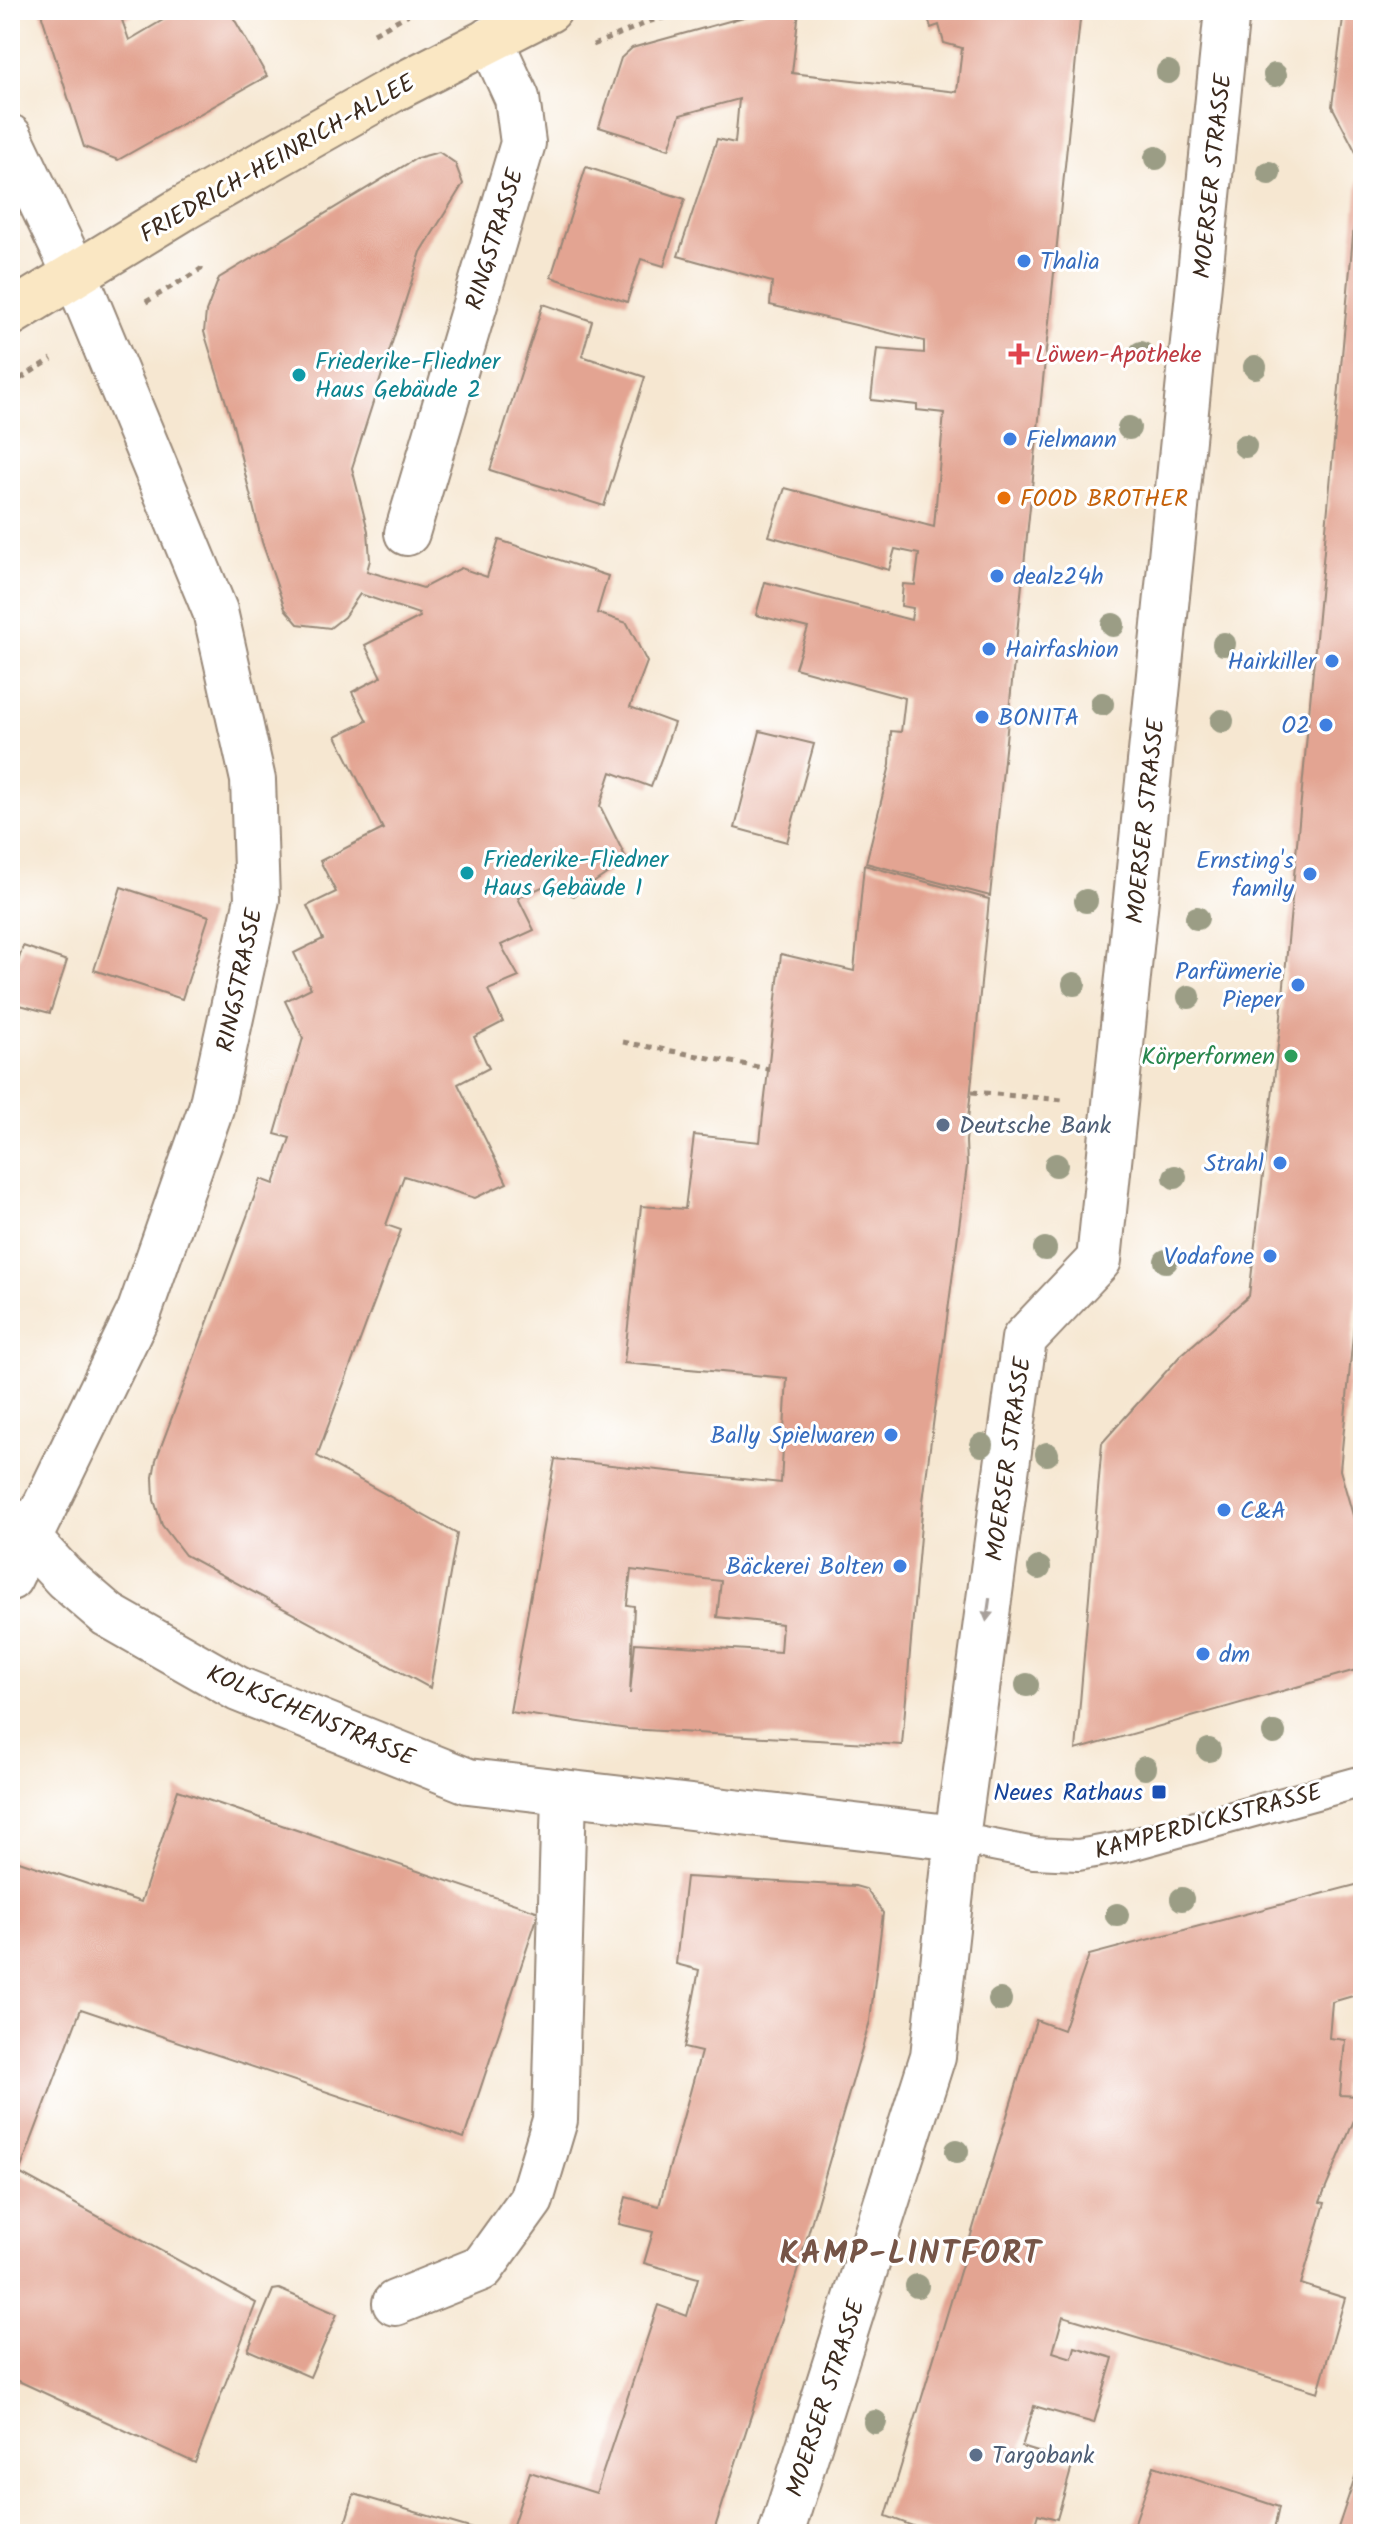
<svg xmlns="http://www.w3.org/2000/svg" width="1373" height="2544" viewBox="0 0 1373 2544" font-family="Kalam,sans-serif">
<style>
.building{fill:#e3a492;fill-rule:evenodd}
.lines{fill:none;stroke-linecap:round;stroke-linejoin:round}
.service-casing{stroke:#988878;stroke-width:34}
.pedestrian-casing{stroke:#988878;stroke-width:48}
.minor-casing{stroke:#988878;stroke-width:48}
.tertiary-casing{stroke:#988878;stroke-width:48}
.secondary-casing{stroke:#988878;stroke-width:48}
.path{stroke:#988878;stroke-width:5;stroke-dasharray:6 6;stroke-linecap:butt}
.service{stroke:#fff;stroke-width:30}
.pedestrian{stroke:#fff;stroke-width:44}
.minor{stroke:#fff;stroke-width:44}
.tertiary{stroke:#fff;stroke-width:44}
.secondary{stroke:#fae7c3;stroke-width:44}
.tree{fill:#9b9d85}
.oneway{fill:#a79f9a}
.shop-dot{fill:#3f7fe0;stroke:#fff;stroke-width:3}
.health-dot{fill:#e0444e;stroke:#fff;stroke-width:3}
.culture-dot{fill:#0f9aa8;stroke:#fff;stroke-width:3}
.food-dot{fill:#e8710a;stroke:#fff;stroke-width:3}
.leisure-dot{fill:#2e9e5b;stroke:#fff;stroke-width:3}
.service-dot{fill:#5c6f8a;stroke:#fff;stroke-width:3}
.transit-dot{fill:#1a4fb4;stroke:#fff;stroke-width:3}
.labels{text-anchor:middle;stroke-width:6;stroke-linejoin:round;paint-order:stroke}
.street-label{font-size:24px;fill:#3b2a1e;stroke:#fff}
.shop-label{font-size:24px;fill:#366cbe;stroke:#fff;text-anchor:end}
.health-label{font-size:24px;fill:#be3a42;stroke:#fff;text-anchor:start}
.culture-label{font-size:24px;fill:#0d838f;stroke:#fff;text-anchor:start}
.food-label{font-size:24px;fill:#c56008;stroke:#fff;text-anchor:start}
.leisure-label{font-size:24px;fill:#27864d;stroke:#fff;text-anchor:end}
.service-label{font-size:24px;fill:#4e5e75;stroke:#fff;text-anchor:start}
.transit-label{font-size:24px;fill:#164399;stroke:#fff;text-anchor:end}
.district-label{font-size:32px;font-weight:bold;letter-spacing:2px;fill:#765547;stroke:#fff}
</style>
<rect width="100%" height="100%" fill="#fff"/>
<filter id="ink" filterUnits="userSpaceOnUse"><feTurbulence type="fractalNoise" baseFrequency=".0125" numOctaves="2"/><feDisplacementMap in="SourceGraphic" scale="16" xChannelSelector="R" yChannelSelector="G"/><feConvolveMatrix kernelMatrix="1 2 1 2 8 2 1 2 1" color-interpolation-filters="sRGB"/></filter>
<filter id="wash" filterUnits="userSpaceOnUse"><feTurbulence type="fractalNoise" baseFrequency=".006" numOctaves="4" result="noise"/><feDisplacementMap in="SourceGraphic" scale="32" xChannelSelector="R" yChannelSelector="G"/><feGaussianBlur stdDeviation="1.8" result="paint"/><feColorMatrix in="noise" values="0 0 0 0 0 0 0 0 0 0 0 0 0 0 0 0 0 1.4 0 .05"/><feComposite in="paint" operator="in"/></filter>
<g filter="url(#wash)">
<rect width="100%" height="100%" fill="#f6e7d1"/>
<g id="blocks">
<g class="building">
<path d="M40,10H130L133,16L122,20L129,40L180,10H229L267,76L118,160L84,147Z"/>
<path d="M769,10H799L792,73L957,92L962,48L944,43L939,25L931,28L926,10H1081L990,896L866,863L890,765L891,731L901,732L905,698L795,668L808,628L756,615L765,582L911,620L913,608L901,606L903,584L915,585L919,554L895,549L889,570L769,536L785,488L934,527L944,413L917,410V405L871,400L877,349L924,353V341L770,305L772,282L678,256L717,139L735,143L739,99L680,115L669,149L599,127L621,58L632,48Z"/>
<path d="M1344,10H1363V1232L1340,1470L1363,1550V1668L1076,1750L1102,1443L1180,1356L1249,1296L1280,1028L1360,160L1332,106Z"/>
<path d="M439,152L455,163L463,184L421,252L352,468L368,531L370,560L367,571L423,588L461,568L487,577L499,540L608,576L597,613L627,623L647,662L630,707L674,723L651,787L611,772L600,806L627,860L574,896L544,886L518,898L534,930L501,945L519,977L488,990L503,1022L474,1037L489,1068L458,1084L507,1183L475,1198L404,1176L386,1225L401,1230L317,1456L457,1534L430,1688L185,1555L162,1525L154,1500L153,1477L156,1460L261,1179L274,1184L290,1138L275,1134L303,1038L285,1001L311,988L294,953L323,939L307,906L336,892L320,861L383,829L336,736L367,721L352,692L381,677L365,645L420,617L419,614L360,594L344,617L330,628L298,624L285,609L262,542L233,425L204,332L206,312L219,278L417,158Z"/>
<path d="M586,167L685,199L664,266L641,259L627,302L551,277Z"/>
<path d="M543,304L592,321L582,356L645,377L604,506L490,470Z"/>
<path d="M760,731L814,744L787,842L735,828Z"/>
<path d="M864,865L989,899L966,1141L967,1166L923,1501L902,1745L628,1729L510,1712L555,1459L781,1483L787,1378L624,1363L641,1206L685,1209L694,1135L760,1142L781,954L854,971ZM631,1570L721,1581L717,1617L782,1624L780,1652L635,1643L630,1694L634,1606L627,1605Z"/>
<path d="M121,887L209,916L182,999L94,970Z"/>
<path d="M23,946L67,961L50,1013L16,1004L14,974Z"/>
<path d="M178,1790L539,1912L464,2138L81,2009L19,2173L256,2303L195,2463L10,2377V1858L141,1902Z"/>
<path d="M686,1877L855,1886L866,1889L883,1913L870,2021L797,2272L713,2534H510L530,2472L596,2493L658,2305L687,2316L698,2278L644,2263L653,2232L619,2224L626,2197L659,2206L701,2052L684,2048L699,1970L676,1964Z"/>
<path d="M1363,1883V1993L1332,2002L1329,2038L1345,2040L1340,2095L1358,2096L1355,2118L1320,2202L1325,2203L1301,2284L1345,2298L1318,2392L1063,2316L1053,2352L1072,2358L1075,2347L1113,2358L1094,2423L1034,2406L1022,2447L1073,2463L1057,2519L1038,2514L1032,2534H934L886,2516L1036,2020L1063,2030L1089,1955Z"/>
<path d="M279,2289L337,2314L310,2377L248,2350L273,2290Z"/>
<path d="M1362,2456L1363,2534H1336Z"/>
<path d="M1154,2466L1279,2507L1273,2534H1131Z"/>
<path d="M354,2494L487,2533V2534H342Z"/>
</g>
</g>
</g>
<g filter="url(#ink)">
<use href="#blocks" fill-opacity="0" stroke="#988878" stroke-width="2"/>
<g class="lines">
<defs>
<path id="service" d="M957,1838L1034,1853L1078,1855L1123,1847L1363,1781"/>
<path id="pedestrian" d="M781,2534L933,2056L957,1838"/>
<g id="minor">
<path d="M10,137L76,276"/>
<path d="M407,533L523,143L517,98L490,39"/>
<path d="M10,1519L65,1578L108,1615L238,1689L468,1781L957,1838L1024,1339L1099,1260L1227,10"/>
<path d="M395,2303L482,2268L531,2200L555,2120L564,1794"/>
</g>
<path id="tertiary" d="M10,1578L140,1310L211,1108L257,899L253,780L215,611L76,276"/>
<path id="secondary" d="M10,314L184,208L392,90L549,10"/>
</defs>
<use href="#service" class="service-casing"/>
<use href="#pedestrian" class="pedestrian-casing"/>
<use href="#minor" class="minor-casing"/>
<use href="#tertiary" class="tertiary-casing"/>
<use href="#secondary" class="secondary-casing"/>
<g class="path">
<path d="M374,33L416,10"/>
<path d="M593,45L651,21L694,10"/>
<path d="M146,302L201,269L202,263"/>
<path d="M10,385L52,359"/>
<path d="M623,1042L769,1069"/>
<path d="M972,1092L1063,1100"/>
</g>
<use href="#service" class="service"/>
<use href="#pedestrian" class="pedestrian"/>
<use href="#minor" class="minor"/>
<use href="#tertiary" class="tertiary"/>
<use href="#secondary" class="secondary"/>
</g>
<g class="tree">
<circle cx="1168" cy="72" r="12"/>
<circle cx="1275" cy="75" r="12"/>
<circle cx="1156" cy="158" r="12"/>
<circle cx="1269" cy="173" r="12"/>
<circle cx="1141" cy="353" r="12"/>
<circle cx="1255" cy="367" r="12"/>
<circle cx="1129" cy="428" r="12"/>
<circle cx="1245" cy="446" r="12"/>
<circle cx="1113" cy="625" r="12"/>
<circle cx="1224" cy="644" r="12"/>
<circle cx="1102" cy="704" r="12"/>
<circle cx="1222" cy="721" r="12"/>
<circle cx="1086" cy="901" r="12"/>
<circle cx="1197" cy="918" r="12"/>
<circle cx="1074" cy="984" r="12"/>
<circle cx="1189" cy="997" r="12"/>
<circle cx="1056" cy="1165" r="12"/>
<circle cx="1175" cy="1177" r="12"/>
<circle cx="1045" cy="1249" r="12"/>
<circle cx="1166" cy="1261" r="12"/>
<circle cx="982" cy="1445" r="12"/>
<circle cx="1047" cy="1454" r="12"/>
<circle cx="1039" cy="1568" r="12"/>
<circle cx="1027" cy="1685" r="12"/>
<circle cx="1274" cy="1733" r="12"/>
<circle cx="1209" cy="1750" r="12"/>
<circle cx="1145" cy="1768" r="12"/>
<circle cx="1182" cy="1899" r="12"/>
<circle cx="1117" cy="1915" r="12"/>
<circle cx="1000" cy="2000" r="12"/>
<circle cx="957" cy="2151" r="12"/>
<circle cx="917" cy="2286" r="12"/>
<circle cx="875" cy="2422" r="12"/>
</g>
<defs><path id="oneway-solid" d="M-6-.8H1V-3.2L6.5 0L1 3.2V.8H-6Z" transform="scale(2)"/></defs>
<use class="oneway" href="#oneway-solid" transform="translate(988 1610) rotate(98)"/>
</g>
<g class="shop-dot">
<circle cx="1024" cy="261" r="8"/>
<circle cx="1010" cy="439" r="8"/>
<circle cx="997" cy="576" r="8"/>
<circle cx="989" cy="649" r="8"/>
<circle cx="1332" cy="661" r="8"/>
<circle cx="982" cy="717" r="8"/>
<circle cx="1326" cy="725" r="8"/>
<circle cx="1310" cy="874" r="8"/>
<circle cx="1298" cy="985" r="8"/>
<circle cx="1280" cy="1163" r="8"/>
<circle cx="1270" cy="1256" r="8"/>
<circle cx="891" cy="1435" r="8"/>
<circle cx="1224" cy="1510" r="8"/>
<circle cx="900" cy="1566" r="8"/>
<circle cx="1203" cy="1654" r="8"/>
</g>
<path class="health-dot" d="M1015 342h8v8h8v8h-8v8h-8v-8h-8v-8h8z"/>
<g class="culture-dot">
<circle cx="299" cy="375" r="8"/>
<circle cx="467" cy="873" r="8"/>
</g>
<circle class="food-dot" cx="1004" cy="498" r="8"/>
<circle class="leisure-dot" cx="1291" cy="1056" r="8"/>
<g class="service-dot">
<circle cx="943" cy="1125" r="8"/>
<circle cx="976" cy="2455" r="8"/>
</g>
<rect class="transit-dot" x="1151" y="1784" width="16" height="16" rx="4"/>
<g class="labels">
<g class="street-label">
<text transform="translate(277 158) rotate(-30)" y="8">FRIEDRICH-HEINRICH-ALLEE</text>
<text transform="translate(1212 176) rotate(-84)" y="8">MOERSER STRASSE</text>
<text transform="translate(494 239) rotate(-73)" y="8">RINGSTRASSE</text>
<text transform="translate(1145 821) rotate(-84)" y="8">MOERSER STRASSE</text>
<text transform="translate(239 980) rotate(-78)" y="8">RINGSTRASSE</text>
<text transform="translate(1008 1459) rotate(-82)" y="8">MOERSER STRASSE</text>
<text transform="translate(311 1715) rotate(23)" y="8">KOLKSCHENSTRASSE</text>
<text transform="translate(1208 1821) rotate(-15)" y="8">KAMPERDICKSTRASSE</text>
<text transform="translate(825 2398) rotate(-72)" y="8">MOERSER STRASSE</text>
</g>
<g class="shop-label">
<text x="1040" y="269" text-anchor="start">Thalia</text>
<text x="1026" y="447" text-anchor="start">Fielmann</text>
<text x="1013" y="584" text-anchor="start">dealz24h</text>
<text x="1005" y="657" text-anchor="start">Hairfashion</text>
<text x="1316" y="669">Hairkiller</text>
<text x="998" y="725" text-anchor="start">BONITA</text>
<text x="1310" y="733">O2</text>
<text x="1294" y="868">Ernsting's<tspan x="1294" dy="28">family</tspan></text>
<text x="1282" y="979">Parfümerie<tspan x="1282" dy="28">Pieper</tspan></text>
<text x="1264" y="1171">Strahl</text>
<text x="1254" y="1264">Vodafone</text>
<text x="875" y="1443">Bally Spielwaren</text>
<text x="1240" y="1518" text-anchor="start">C&amp;A</text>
<text x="884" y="1574">Bäckerei Bolten</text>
<text x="1219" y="1662" text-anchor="start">dm</text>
</g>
<g class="health-label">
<text x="1035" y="362">Löwen-Apotheke</text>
</g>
<g class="culture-label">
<text x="315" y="369">Friederike-Fliedner<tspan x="315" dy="28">Haus Gebäude 2</tspan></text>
<text x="483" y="867">Friederike-Fliedner<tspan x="483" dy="28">Haus Gebäude 1</tspan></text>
</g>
<g class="food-label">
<text x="1020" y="506">FOOD BROTHER</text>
</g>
<g class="leisure-label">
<text x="1275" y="1064">Körperformen</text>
</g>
<g class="service-label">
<text x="959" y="1133">Deutsche Bank</text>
<text x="992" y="2463">Targobank</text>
</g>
<g class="transit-label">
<text x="1143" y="1800">Neues Rathaus</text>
</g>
<g class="district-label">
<text x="911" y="2263">KAMP-LINTFORT</text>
</g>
</g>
<rect width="1373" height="2544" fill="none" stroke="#fff" stroke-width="40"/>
</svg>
